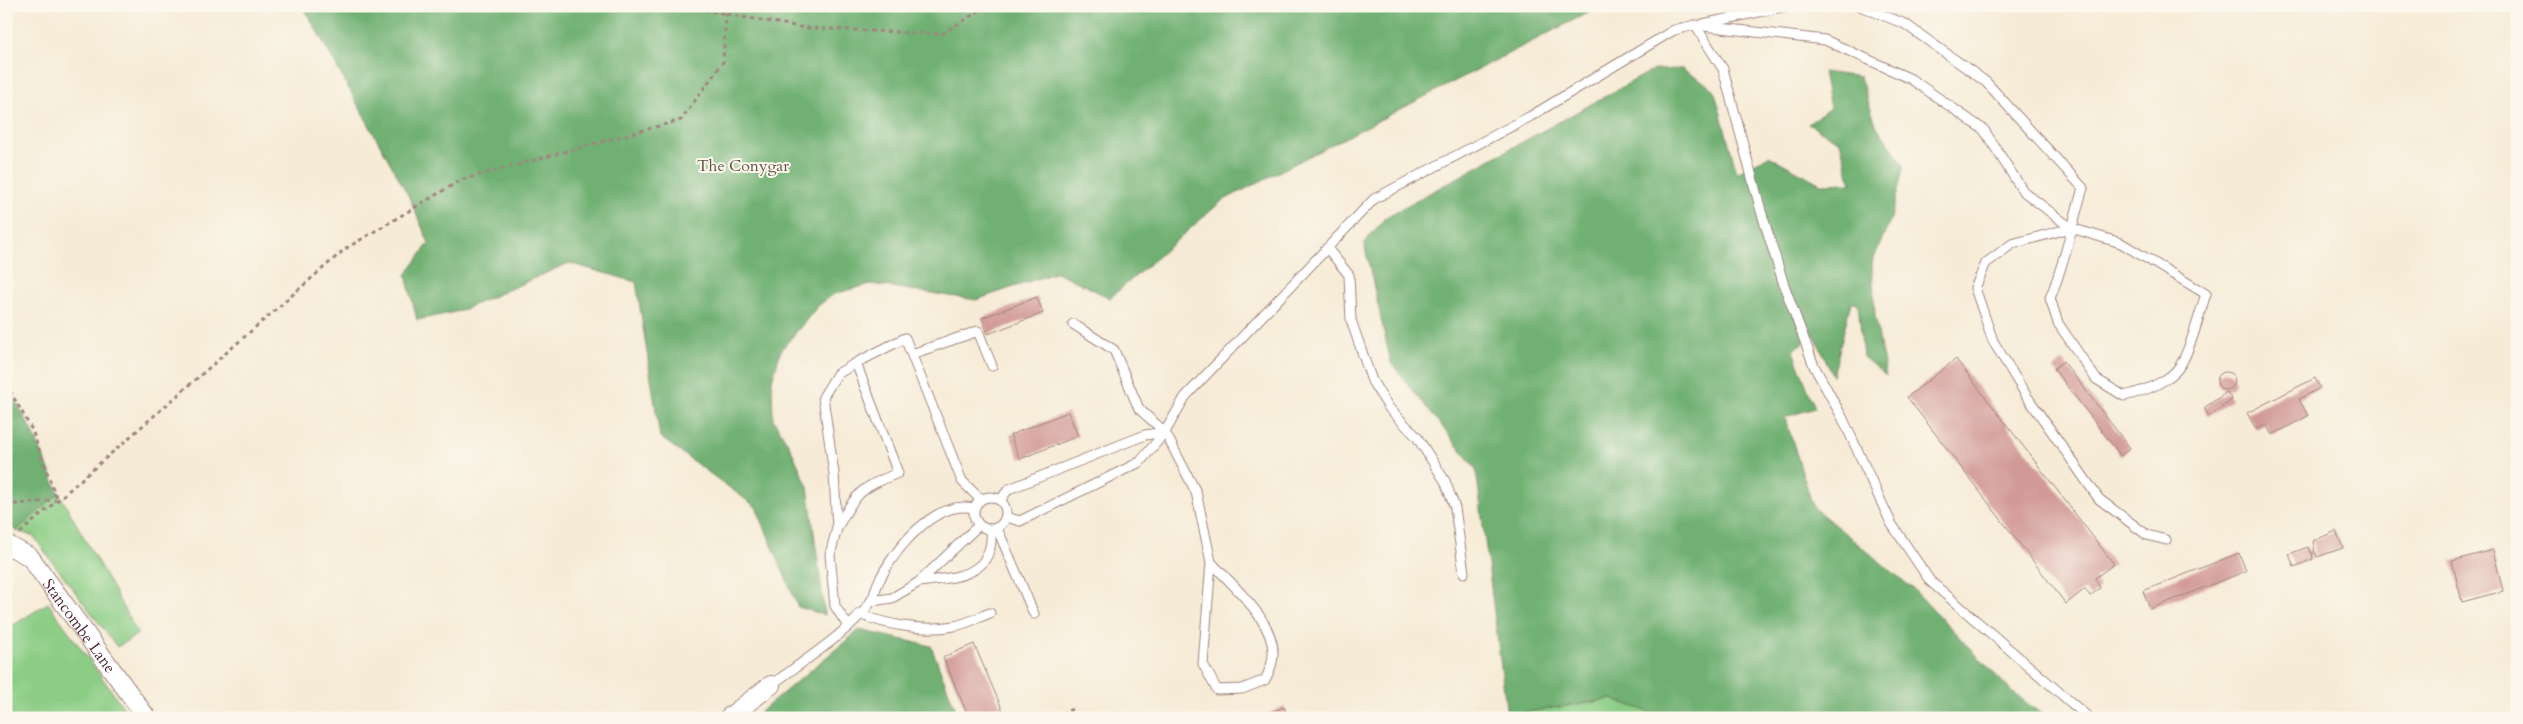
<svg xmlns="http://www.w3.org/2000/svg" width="2523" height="724" viewBox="0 0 2523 724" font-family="Cardo,serif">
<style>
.green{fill:#8bcd85;stroke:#6a7658}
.forest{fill:#70b072;stroke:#5d684e}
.building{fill:#d29a97}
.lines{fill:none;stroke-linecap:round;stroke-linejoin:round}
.lane-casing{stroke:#a08580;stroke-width:11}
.street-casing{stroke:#a08580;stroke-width:20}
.path{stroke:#a08580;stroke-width:3;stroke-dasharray:4 4;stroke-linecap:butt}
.lane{stroke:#fff;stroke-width:9}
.street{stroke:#fff;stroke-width:18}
.labels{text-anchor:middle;stroke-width:4;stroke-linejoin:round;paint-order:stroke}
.park-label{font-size:16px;fill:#5e5346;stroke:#fbf7ec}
.street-label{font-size:16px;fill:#4a1f2b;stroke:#fbf7ec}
</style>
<rect width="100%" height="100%" fill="#fbf7ec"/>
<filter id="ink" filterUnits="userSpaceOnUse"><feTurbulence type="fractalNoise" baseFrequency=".02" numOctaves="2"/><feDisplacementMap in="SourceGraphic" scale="10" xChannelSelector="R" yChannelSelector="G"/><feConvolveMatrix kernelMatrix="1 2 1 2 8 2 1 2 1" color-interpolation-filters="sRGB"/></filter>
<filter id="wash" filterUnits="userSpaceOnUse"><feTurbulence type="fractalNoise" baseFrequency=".0096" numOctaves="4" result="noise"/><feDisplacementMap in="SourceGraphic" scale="20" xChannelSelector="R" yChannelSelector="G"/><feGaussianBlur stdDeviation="1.12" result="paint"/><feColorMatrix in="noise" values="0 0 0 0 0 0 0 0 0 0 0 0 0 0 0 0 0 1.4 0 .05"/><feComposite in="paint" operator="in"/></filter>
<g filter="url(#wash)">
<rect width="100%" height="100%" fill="#f6ebd6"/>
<g class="green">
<path d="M59,493L138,634L117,647L33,536L16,531Z"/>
<path d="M48,603L131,718H6V630Z"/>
<path d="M1612,699L1666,718H1500L1507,715Z"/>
</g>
<g class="forest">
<path d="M303,6H1601L1222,201L1110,298L1057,272L976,300L871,284L834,294L819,305L781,350L772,381L773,419L789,445L808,487L825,615L798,607L756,507L660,437L636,282L569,263L460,311L417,320L406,275L429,243L408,195Z"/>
<path d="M1682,69L1714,89L1737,173L1769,156L1821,184L1851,183L1840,142L1808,124L1830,108L1823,72L1860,77L1877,127L1904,165L1891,218L1872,263L1875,316L1886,376L1863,357L1858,303L1851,302L1833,376L1814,334L1793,351L1815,408L1785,417L1813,507L1912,588L2011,691L2047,718H1666L1612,699L1507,715L1476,469L1391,363L1364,243L1386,217L1653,70Z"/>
<path d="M6,384L32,430L59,493L16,531L6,523Z"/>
<path d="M859,630L931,646L959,718H753Z"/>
</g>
<g id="blocks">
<g class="building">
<path d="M1037,297L1043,313L988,334L982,318Z"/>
<path d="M1956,359L2114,564L2095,578L2100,588L2090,596L2085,589L2066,604L1907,397Z"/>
<path d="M2063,361L2130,448L2121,456L2054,369Z"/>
<circle cx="2226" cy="381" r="9"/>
<path d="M2315,378L2320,388L2299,399L2308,416L2272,435L2266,424L2256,429L2247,413Z"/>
<path d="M2227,392L2232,400L2209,416L2204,408Z"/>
<path d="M1068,412L1078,436L1020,459L1010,435Z"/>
<path d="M2336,531L2343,548L2317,557L2316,553L2312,554L2313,559L2294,567L2289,554L2308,547L2310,553L2315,551L2313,541Z"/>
<path d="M2493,550L2503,591L2462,602L2452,561Z"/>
<path d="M2239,553L2246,571L2150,609L2143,591Z"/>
<path d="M974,644L1006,718H969L943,657Z"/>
<path d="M1284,707L1289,718H1257Z"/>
</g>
</g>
</g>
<g filter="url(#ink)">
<use href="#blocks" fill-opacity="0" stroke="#a08580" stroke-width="1"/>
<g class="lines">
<defs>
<g id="lane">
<path d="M1703,24L1787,6"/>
<path d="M1695,25L1825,40L1911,79L1984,130L2023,191L2071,228L2121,243L2206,294C2198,317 2193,343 2181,364C2172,381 2142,392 2124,396L2096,379L2058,323L2050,298C2065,263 2072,224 2083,188L1986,82L1905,24L1860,6"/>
<path d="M2071,228L2012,244L1986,263L1975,288L1993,341L2026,395L2099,499L2147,535L2166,540"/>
<path d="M1327,248L1349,275L1351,320L1372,381L1389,408L1417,437L1445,481L1455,508L1464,573"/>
<path d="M1073,324L1114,350L1139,409L1165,432L1196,492L1211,562L1203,664L1217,690L1242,689L1265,680C1268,674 1271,668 1272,662C1281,626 1233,586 1211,562"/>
<path d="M912,354L978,331L992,366"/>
<circle cx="990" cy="513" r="16"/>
<path d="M1000,500L1009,489L1145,435L1165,432"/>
<path d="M1006,517L1020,521L1140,462L1165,432L1185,397L1374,199L1531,116L1674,30L1695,25L1723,69L1761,211L1784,285L1814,366L1842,417L1891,523L1930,581L2089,718"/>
<path d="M837,528C858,491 859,489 898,473L856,363L905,338L962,481L980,499"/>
<path d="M997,528L1034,614"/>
<path d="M919,582C956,577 995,577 991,529"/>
<path d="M872,601L892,598L919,582L979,525"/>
<path d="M859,614C887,625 924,632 954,626C966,624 979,617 990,613"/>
<path d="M848,626L835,606L830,555L837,528L834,474L823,397L837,374L856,363"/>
<path d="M771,685C798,665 855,628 871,601C875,596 875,589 878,583C893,551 934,499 974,508"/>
</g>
<g id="street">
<path id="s1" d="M6,544L30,557L147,718"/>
<path d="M728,718L771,685"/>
</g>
</defs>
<use href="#lane" class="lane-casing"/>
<use href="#street" class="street-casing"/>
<g class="path">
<path d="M680,6L806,28L942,34L987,6"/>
<path d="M6,384L32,430L57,500"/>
<path d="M6,505L56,500"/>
<path d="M20,533L345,249L461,180L681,120L723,62L726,14"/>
<path d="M1054,718L1072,709"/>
</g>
<use href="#lane" class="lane"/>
<use href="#street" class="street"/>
</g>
</g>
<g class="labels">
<g class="park-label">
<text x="743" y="171">The Conygar</text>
</g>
<g class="street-label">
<text dy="6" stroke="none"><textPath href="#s1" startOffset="112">Stancombe Lane</textPath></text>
</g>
</g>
<rect width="2523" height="724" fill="none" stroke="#fbf7ec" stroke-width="25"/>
</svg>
